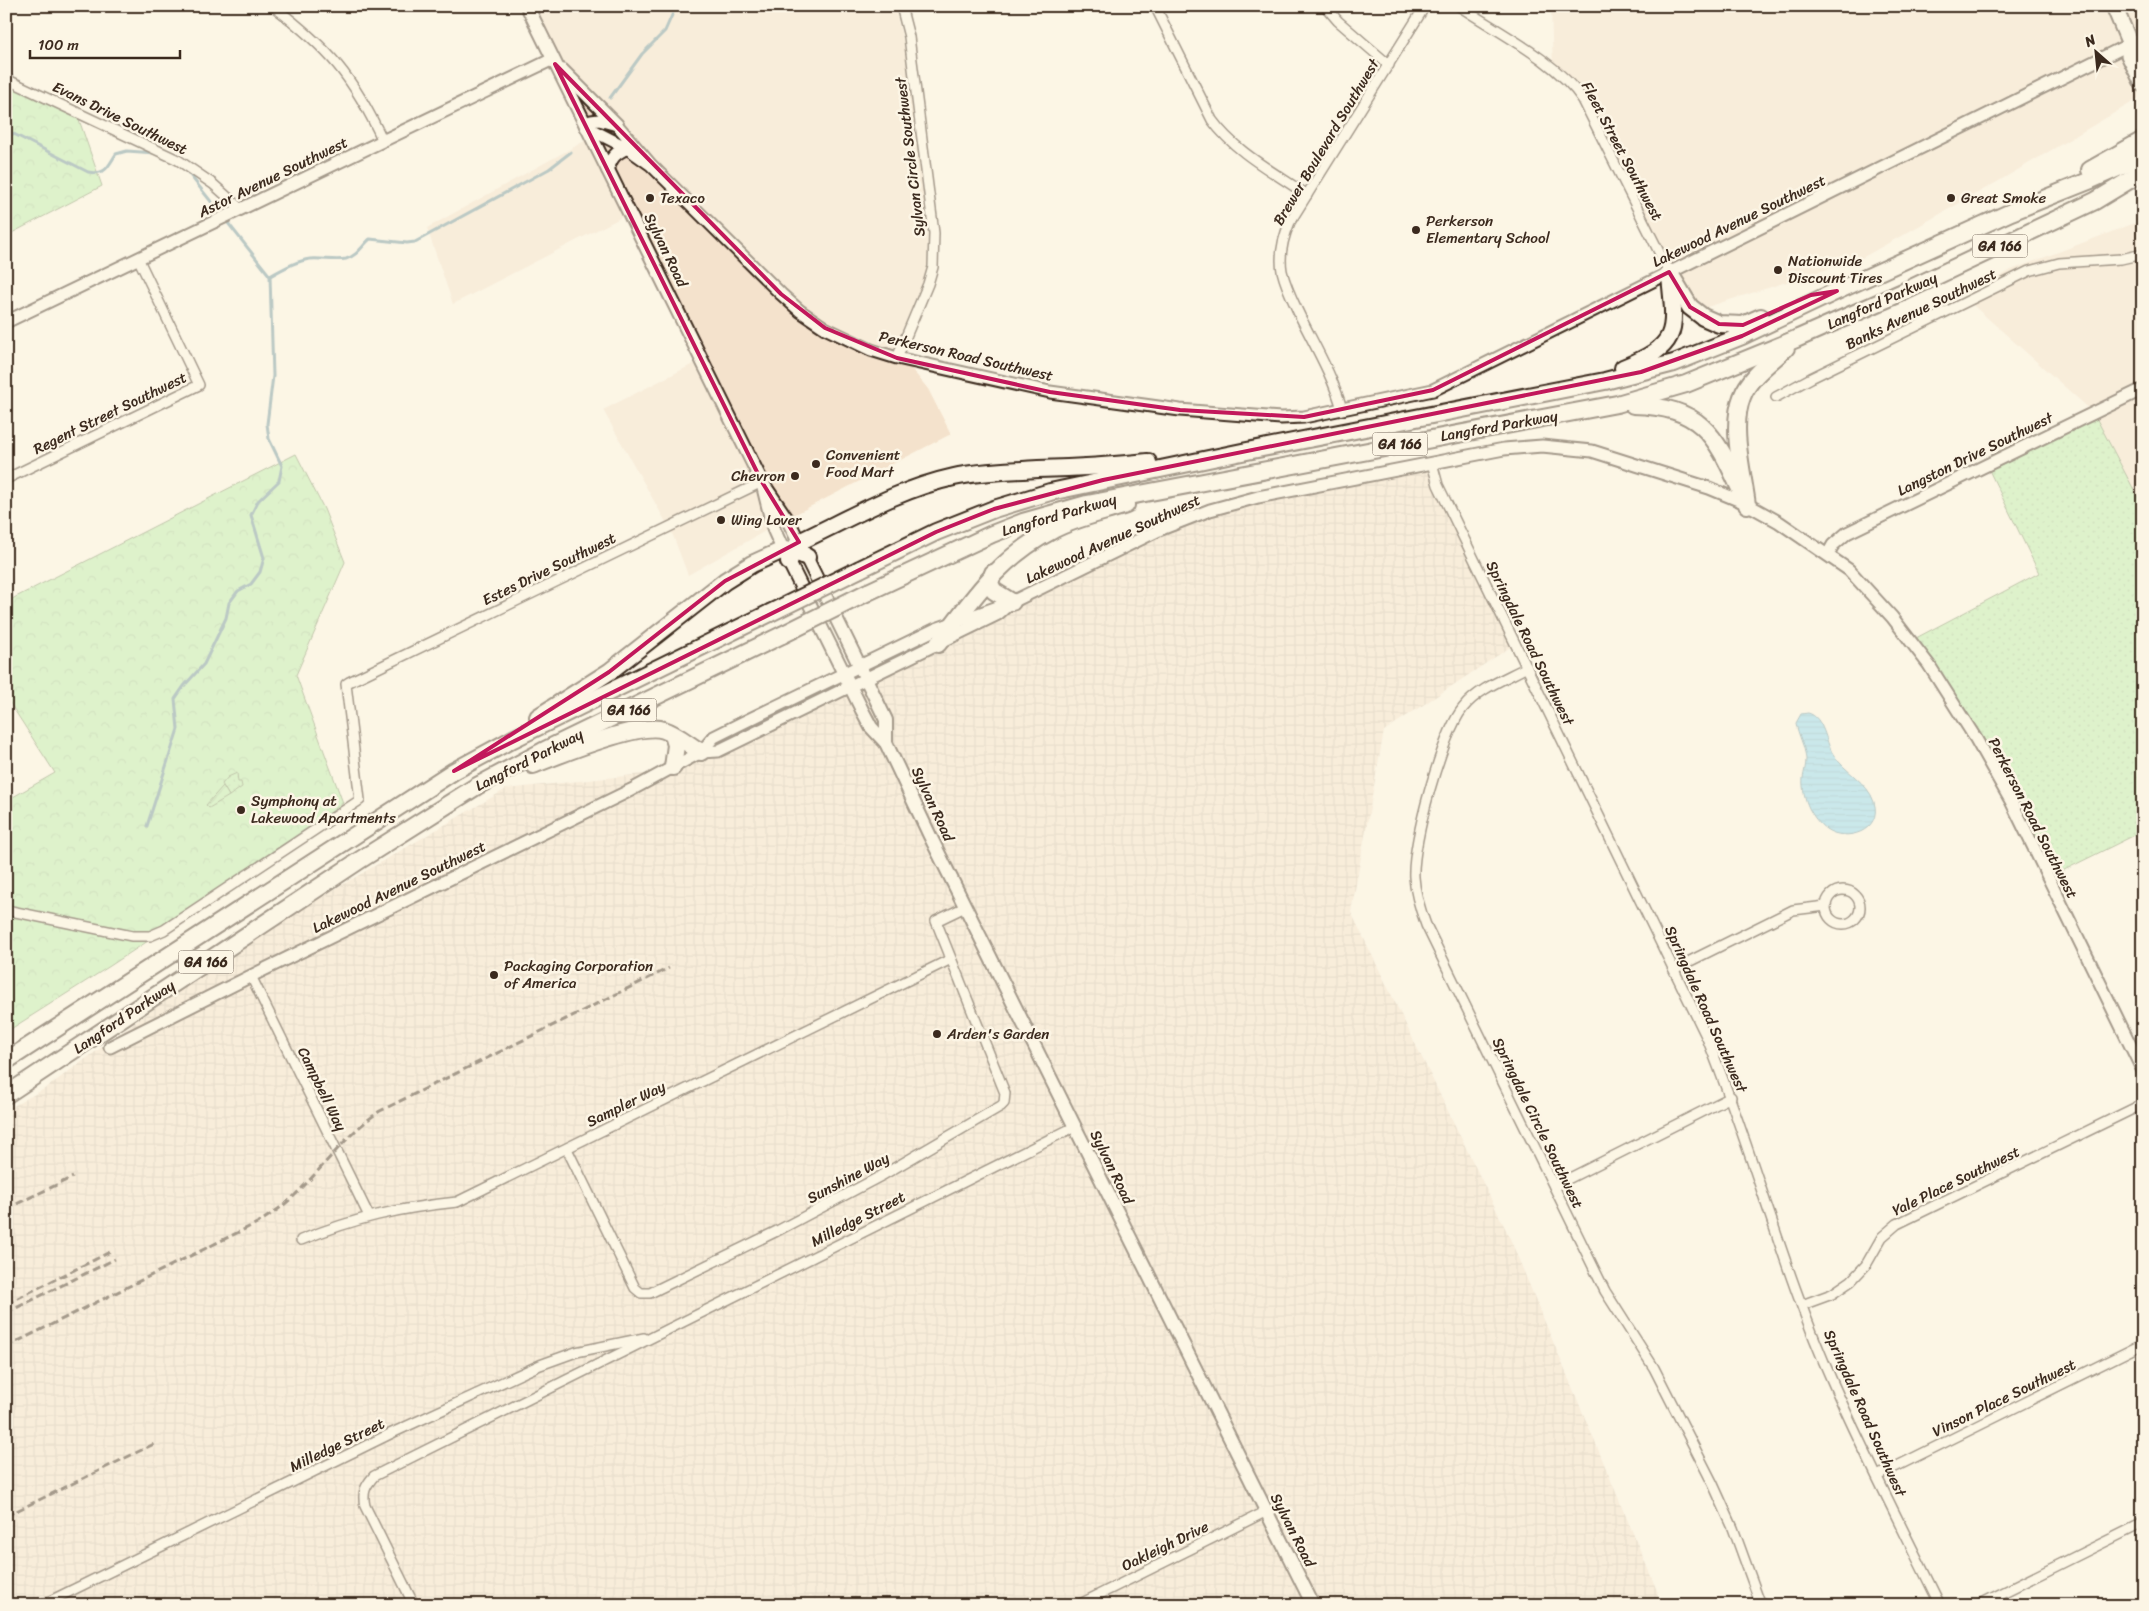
<svg xmlns="http://www.w3.org/2000/svg" width="2149" height="1611" viewBox="0 0 2149 1611" font-family="Sriracha,sans-serif">
<style>
.built{fill:#f4e2cc}
.industrial{fill:url(#industrial-grid)}
.forest{fill:url(#forest-crowns);stroke:#7b8c65}
.park{fill:url(#park-dots);stroke:#7b8c65}
.garden{fill:url(#garden-furrows);stroke:#7b8c65}
.water{fill:url(#water-rules);stroke:#6d929c}
.lines{fill:none;stroke-linecap:round;stroke-linejoin:round}
.stream{stroke:#6d929c;stroke-width:3}
.minor-casing{stroke:#3b2a1e;stroke-width:12}
.tertiary-casing{stroke:#3b2a1e;stroke-width:15}
.secondary-casing{stroke:#3b2a1e;stroke-width:16}
.primary-casing{stroke:#3b2a1e;stroke-width:19}
.motorway-casing{stroke:#3b2a1e;stroke-width:20}
.minor{stroke:#fcf5e5;stroke-width:9}
.tertiary{stroke:#fcf5e5;stroke-width:11}
.secondary{stroke:#fcf5e5;stroke-width:12}
.primary{stroke:#fcf5e5;stroke-width:15}
.motorway{stroke:#fcf5e5;stroke-width:16}
.rail{stroke:#3b2a1e;stroke-width:3;stroke-dasharray:8 4;stroke-linecap:butt}
.motorway-bridge-casing{stroke:#3b2a1e;stroke-width:20;stroke-linecap:butt}
.motorway-bridge{stroke:#fcf5e5;stroke-width:16}
.marked{fill:none;stroke:#c2185b;stroke-width:4;stroke-linejoin:round}
.poi-dot{fill:#3b2a1e;stroke:#fcf5e5;stroke-width:2}
.labels{text-anchor:middle;stroke-width:5;stroke-linejoin:round;paint-order:stroke}
.shield{fill:#fcf5e5;stroke:#75675a;stroke-width:1}
.shield-label{font-size:14px;font-weight:bold;fill:#3b2a1e}
.street-label{font-size:15px;fill:#3b2a1e;stroke:#fcf5e5}
.poi-label{font-size:15px;fill:#3b2a1e;stroke:#fcf5e5;text-anchor:start}
</style>
<defs>
<pattern id="industrial-grid" width="8" height="8" patternUnits="userSpaceOnUse" patternTransform="scale(1.25)"><rect width="8" height="8" fill="#f4e2cc"/><path d="M0 4h8M4 0v8" fill="none" stroke="#d2c2af"/></pattern>
<pattern id="forest-crowns" width="20" height="18" patternUnits="userSpaceOnUse" patternTransform="scale(1.25)"><rect width="20" height="18" fill="#bbedac"/><path d="M2 6a3 3 0 1 1 6 0M12 15a3 3 0 1 1 6 0" fill="none" stroke="#a2cb94"/></pattern>
<pattern id="park-dots" width="8" height="8" patternUnits="userSpaceOnUse" patternTransform="scale(1.25)"><rect width="8" height="8" fill="#bbedac"/><path d="M2 2h.1M6 6h.1" fill="none" stroke="#a2cb94" stroke-width="1.8" stroke-linecap="round"/></pattern>
<pattern id="garden-furrows" width="10" height="10" patternUnits="userSpaceOnUse" patternTransform="scale(1.25)"><rect width="10" height="10" fill="#bbedac"/><path d="M-1 1l2-2M0 10L10 0M9 11l2-2" fill="none" stroke="#a2cb94"/></pattern>
<pattern id="water-rules" width="6" height="5" patternUnits="userSpaceOnUse" patternTransform="scale(1.25)"><rect width="6" height="5" fill="#8fd7f0"/><path d="M0 2.5h6" fill="none" stroke="#7cb9cd"/></pattern>
</defs>
<rect width="100%" height="100%" fill="#fcf5e5"/>
<filter id="ink" filterUnits="userSpaceOnUse"><feTurbulence type="fractalNoise" baseFrequency=".02" numOctaves="2"/><feDisplacementMap in="SourceGraphic" scale="10" xChannelSelector="R" yChannelSelector="G"/><feConvolveMatrix kernelMatrix="1 2 1 2 8 2 1 2 1" color-interpolation-filters="sRGB"/></filter>
<g filter="url(#ink)">
<g class="built">
<path d="M522,6H894L925,125L928,269L895,349L928,389L951,434L786,519L688,575L672,533L603,410L703,359L628,214L453,304L427,228L590,138Z"/>
<path d="M1551,6H2143V96L1997,182L1860,259L1691,312L1592,118L1553,69Z"/>
<path d="M2143,220V507L2093,412L1965,298L2011,270Z"/>
</g>
<path class="industrial" d="M1428,471L1512,646L1384,731L1351,912L1509,1236L1663,1605H6V1110L46,1088L248,940L506,789L680,770L1226,502Z"/>
<g class="forest">
<path d="M6,79L76,111L102,186L6,236Z"/>
<path d="M296,454L324,509L345,562L296,675L343,803L233,885L110,966L6,1032V801L55,773L6,697V602Z"/>
</g>
<g class="park">
<path d="M2093,412L2143,507V831L2052,876L1916,638L2039,573L1988,468Z"/>
<path d="M237,773L238,782H241L242,787L229,796L222,784L228,777Z"/>
</g>
<path class="garden" d="M223,786L229,796L209,808L206,805Z"/>
<path class="water" d="M1808,713C1824,717 1825,741 1833,754C1844,772 1868,782 1874,802C1883,831 1846,843 1826,829C1819,824 1813,816 1809,808C1805,800 1802,787 1803,778C1804,772 1806,766 1806,759C1805,746 1798,735 1796,723L1801,714Z"/>
<g class="lines">
<g class="stream">
<path d="M610,98L642,54L665,31L676,6"/>
<path d="M6,130L88,172C106,175 107,168 116,154L127,151L155,153"/>
<path d="M270,276C283,269 296,261 310,259C322,258 335,261 346,259C357,256 362,246 370,239L407,243L415,242L549,169L571,152"/>
<path d="M147,826L178,729L175,699L184,686L204,664L226,618L229,603L238,591L251,584L260,572L264,558L251,515L258,501L279,481L282,466L269,439L267,424L273,376L270,276L186,170"/>
</g>
<defs>
<g id="minor">
<path d="M273,6C329,49 353,76 383,141"/>
<path d="M1155,6L1212,120C1236,153 1274,172 1307,195"/>
<path d="M1325,6L1338,21L1389,65"/>
<path d="M1459,6C1498,32 1557,61 1583,100L1669,272"/>
<path d="M2130,44L2143,37"/>
<path d="M6,79L178,160L213,184L241,209"/>
<path d="M897,358L928,284L933,267L934,233L909,37L901,6"/>
<path d="M1776,397L1811,378L2029,271L2059,263L2121,259L2143,254"/>
<path d="M1342,409C1333,377 1316,348 1301,318C1294,303 1286,288 1282,271C1279,254 1283,238 1290,222L1425,6"/>
<path d="M1432,463L1438,485L1707,1038C1753,1151 1783,1271 1833,1383C1866,1458 1904,1531 1940,1605"/>
<path d="M6,479L199,385L138,258"/>
<path d="M1527,667C1505,679 1479,688 1463,708C1442,734 1412,843 1414,877C1415,894 1420,909 1426,925L1605,1291L1654,1368L1713,1484L1733,1528L1761,1605"/>
<circle cx="1843" cy="907" r="17"/>
<path d="M6,910L132,936H150L164,930L360,800L346,684L349,682L762,482"/>
<path d="M1674,969L1793,910L1826,906"/>
<path d="M251,976L369,1216"/>
<path d="M567,1149L635,1288L641,1293H650L777,1231L881,1176L1001,1106L1004,1103L1005,1093L936,921L965,907"/>
<path d="M1554,1186L1731,1097"/>
<path d="M301,1240C355,1218 399,1208 457,1202L951,959"/>
<path d="M1802,1305L1832,1294L1851,1281L1866,1265L1882,1237L1897,1224L2143,1104"/>
<path d="M1877,1476L2143,1344"/>
<path d="M42,1605L392,1433L540,1365L576,1352L644,1338"/>
<path d="M414,1605L365,1506C362,1493 365,1486 374,1476L1074,1127"/>
<path d="M1078,1605L1265,1512"/>
<path d="M1978,1605L2143,1523"/>
</g>
<g id="tertiary">
<path d="M651,165L627,148L586,127L591,121L599,120L617,125L651,165L781,294L800,311L825,328L871,350L897,358L1050,392L1180,410L1281,418L1304,417L1433,390L2130,44"/>
<path d="M6,322L553,59"/>
<path d="M1828,554L1833,545L1847,533L2143,389"/>
<path d="M701,752L718,751L998,614L1007,606"/>
<path d="M110,1047L251,976L631,790L701,752L714,737L742,723L936,629L1012,602L1159,530L1210,510L1258,497L1504,449L1542,446L1592,451L1709,488L1743,502L1779,522L1849,570L1892,617L1929,665L1976,739L2011,801L2143,1071"/>
</g>
<g id="secondary">
<path d="M527,6L762,482L789,522L869,685L886,720V743"/>
<path d="M562,70L617,125"/>
<path d="M608,170C610,158 616,152 627,148"/>
<path d="M762,482L774,530L783,550L862,710L871,727L886,743L930,836L1313,1605"/>
</g>
<g id="primary">
<path d="M2114,6L2130,44L2129,55L2143,84"/>
<path d="M2130,44L2139,49L2143,56"/>
</g>
<g id="motorway">
<path d="M2090,170L2143,140"/>
<path d="M1669,272L1690,307L1703,317L1719,324L1743,325L1761,317"/>
<path d="M1623,368C1679,345 1676,333 1670,277"/>
<path d="M1633,405C1700,407 1714,432 1740,489"/>
<path d="M1747,505C1743,473 1730,427 1742,397C1749,377 1771,362 1786,348"/>
<path d="M789,562L793,551L799,542C850,518 899,489 954,477C981,471 1010,471 1038,469C1075,468 1111,466 1148,462"/>
<path d="M860,569L936,532L994,509L1050,492L1242,452L1605,381L1674,363L1742,336L1837,291L2011,212L2091,180L2143,157"/>
<path d="M993,573L990,584L994,591L1012,602"/>
<path d="M868,592L992,534L1023,522L1087,504L1617,404L1686,384L1796,339L1905,291L2095,201L2143,172"/>
<path d="M938,644C974,597 1000,557 1053,530C1075,518 1102,513 1126,505"/>
<path d="M538,717L609,672L725,581L752,564L783,550L793,551L807,557"/>
<path d="M673,735L676,745L673,767"/>
<path d="M533,765C559,755 640,721 664,730C677,734 689,745 701,752"/>
<path d="M6,1061L454,771L513,739L770,613"/>
<path d="M6,1095L360,860L477,786L543,751L782,635"/>
</g>
</defs>
<use href="#minor" class="minor-casing"/>
<use href="#tertiary" class="tertiary-casing"/>
<use href="#secondary" class="secondary-casing"/>
<use href="#primary" class="primary-casing"/>
<use href="#motorway" class="motorway-casing"/>
<use href="#minor" class="minor"/>
<use href="#tertiary" class="tertiary"/>
<use href="#secondary" class="secondary"/>
<use href="#primary" class="primary"/>
<use href="#motorway" class="motorway"/>
<g class="rail">
<path d="M6,1209L73,1177"/>
<path d="M6,1304L110,1252"/>
<path d="M6,1313L115,1259"/>
<path d="M6,1347L261,1221C273,1213 285,1205 295,1195C324,1167 346,1134 380,1111L669,968"/>
<path d="M6,1516L154,1444"/>
</g>
<defs>
<g id="motorway-bridge">
<path d="M770,613L860,569"/>
<path d="M782,635L868,592"/>
</g>
</defs>
<use href="#motorway-bridge" class="motorway-bridge-casing"/>
<use href="#motorway-bridge" class="motorway-bridge"/>
</g>
</g>
<path d="M0 0H2149V1611H0ZM555,64L781,294L825,328L897,358L1050,392L1180,410L1304,417L1433,390L1669,272L1690,307L1719,324L1743,325L1811,295L1837,291L1742,336L1641,372L1103,480L994,509L936,532L454,771L609,672L725,581L799,542L762,482Z" fill="#fcf5e5" fill-opacity=".55" fill-rule="evenodd"/>
<path class="marked" d="M555,64L781,294L825,328L897,358L1050,392L1180,410L1304,417L1433,390L1669,272L1690,307L1719,324L1743,325L1811,295L1837,291L1742,336L1641,372L1103,480L994,509L936,532L454,771L609,672L725,581L799,542L762,482Z"/>
<g class="poi-dot">
<circle cx="650" cy="198" r="5"/>
<circle cx="1951" cy="198" r="5"/>
<circle cx="1416" cy="230" r="5"/>
<circle cx="1778" cy="270" r="5"/>
<circle cx="816" cy="464" r="5"/>
<circle cx="795" cy="476" r="5"/>
<circle cx="721" cy="520" r="5"/>
<circle cx="241" cy="810" r="5"/>
<circle cx="494" cy="975" r="5"/>
<circle cx="937" cy="1034" r="5"/>
</g>
<g class="labels">
<g class="shield">
<rect x="1972.5" y="234.5" width="55" height="23" rx="4"/>
<rect x="1372.5" y="432.5" width="55" height="23" rx="4"/>
<rect x="601.5" y="698.5" width="55" height="23" rx="4"/>
<rect x="178.5" y="950.5" width="55" height="23" rx="4"/>
</g>
<g class="shield-label">
<text x="2000" y="251">GA 166</text>
<text x="1400" y="449">GA 166</text>
<text x="629" y="715">GA 166</text>
<text x="206" y="967">GA 166</text>
</g>
<g class="street-label">
<text transform="translate(120 118) rotate(26)" y="5">Evans Drive Southwest</text>
<text transform="translate(1326 142) rotate(-59)" y="5">Brewer Boulevard Southwest</text>
<text transform="translate(1622 151) rotate(62)" y="5">Fleet Street Southwest</text>
<text transform="translate(910 157) rotate(-97)" y="5">Sylvan Circle Southwest</text>
<text transform="translate(273 177) rotate(-26)" y="5">Astor Avenue Southwest</text>
<text transform="translate(1739 221) rotate(-26)" y="5">Lakewood Avenue Southwest</text>
<text transform="translate(666 250) rotate(64)" y="5">Sylvan Road</text>
<text transform="translate(1882 301) rotate(-24)" y="5">Langford Parkway</text>
<text transform="translate(1921 309) rotate(-26)" y="5">Banks Avenue Southwest</text>
<text transform="translate(966 356) rotate(13)" y="5">Perkerson Road Southwest</text>
<text transform="translate(110 413) rotate(-26)" y="5">Regent Street Southwest</text>
<text transform="translate(1499 426) rotate(-10)" y="5">Langford Parkway</text>
<text transform="translate(1975 454) rotate(-26)" y="5">Langston Drive Southwest</text>
<text transform="translate(1059 515) rotate(-16)" y="5">Langford Parkway</text>
<text transform="translate(1113 539) rotate(-25)" y="5">Lakewood Avenue Southwest</text>
<text transform="translate(549 569) rotate(-26)" y="5">Estes Drive Southwest</text>
<text transform="translate(1530 643) rotate(64)" y="5">Springdale Road Southwest</text>
<text transform="translate(529 760) rotate(-27)" y="5">Langford Parkway</text>
<text transform="translate(933 804) rotate(65)" y="5">Sylvan Road</text>
<text transform="translate(2033 818) rotate(63)" y="5">Perkerson Road Southwest</text>
<text transform="translate(399 887) rotate(-26)" y="5">Lakewood Avenue Southwest</text>
<text transform="translate(1706 1009) rotate(66)" y="5">Springdale Road Southwest</text>
<text transform="translate(124 1017) rotate(-34)" y="5">Langford Parkway</text>
<text transform="translate(322 1089) rotate(64)" y="5">Campbell Way</text>
<text transform="translate(626 1104) rotate(-26)" y="5">Sampler Way</text>
<text transform="translate(1538 1123) rotate(64)" y="5">Springdale Circle Southwest</text>
<text transform="translate(1112 1167) rotate(64)" y="5">Sylvan Road</text>
<text transform="translate(848 1178) rotate(-28)" y="5">Sunshine Way</text>
<text transform="translate(1956 1181) rotate(-26)" y="5">Yale Place Southwest</text>
<text transform="translate(858 1219) rotate(-27)" y="5">Milledge Street</text>
<text transform="translate(2004 1398) rotate(-26)" y="5">Vinson Place Southwest</text>
<text transform="translate(1865 1413) rotate(66)" y="5">Springdale Road Southwest</text>
<text transform="translate(337 1445) rotate(-26)" y="5">Milledge Street</text>
<text transform="translate(1293 1530) rotate(63)" y="5">Sylvan Road</text>
<text transform="translate(1165 1546) rotate(-26)" y="5">Oakleigh Drive</text>
</g>
<g class="poi-label">
<text x="660" y="203">Texaco</text>
<text x="1961" y="203">Great Smoke</text>
<text x="1426" y="226">Perkerson<tspan x="1426" dy="17">Elementary School</tspan></text>
<text x="1788" y="266">Nationwide<tspan x="1788" dy="17">Discount Tires</tspan></text>
<text x="826" y="460">Convenient<tspan x="826" dy="17">Food Mart</tspan></text>
<text x="785" y="481" text-anchor="end">Chevron</text>
<text x="731" y="525">Wing Lover</text>
<text x="251" y="806">Symphony at<tspan x="251" dy="17">Lakewood Apartments</tspan></text>
<text x="504" y="971">Packaging Corporation<tspan x="504" dy="17">of America</tspan></text>
<text x="947" y="1039">Arden's Garden</text>
</g>
</g>
<rect width="2149" height="1611" fill="none" stroke="#fcf5e5" stroke-width="25"/>
<rect x="12" y="12" width="2124" height="1586" fill="none" stroke="#3b2a1e" stroke-width="2" filter="url(#ink)"/>
<g transform="translate(2096 52) rotate(333)" stroke="#fcf5e5" stroke-width="4" paint-order="stroke">
<path d="M0-4L9 19L0 12L-9 19Z" fill="#3b2a1e"/>
<text y="-8" font-size="14" font-weight="bold" text-anchor="middle" fill="#3b2a1e">N</text>
</g>
<path d="M30 50v8h150v-8" fill="none" stroke="#3b2a1e" stroke-width="2.5"/>
<text x="38" y="50" font-size="15" fill="#3b2a1e" stroke="#fcf5e5" stroke-width="4" paint-order="stroke">100 m</text>
</svg>
